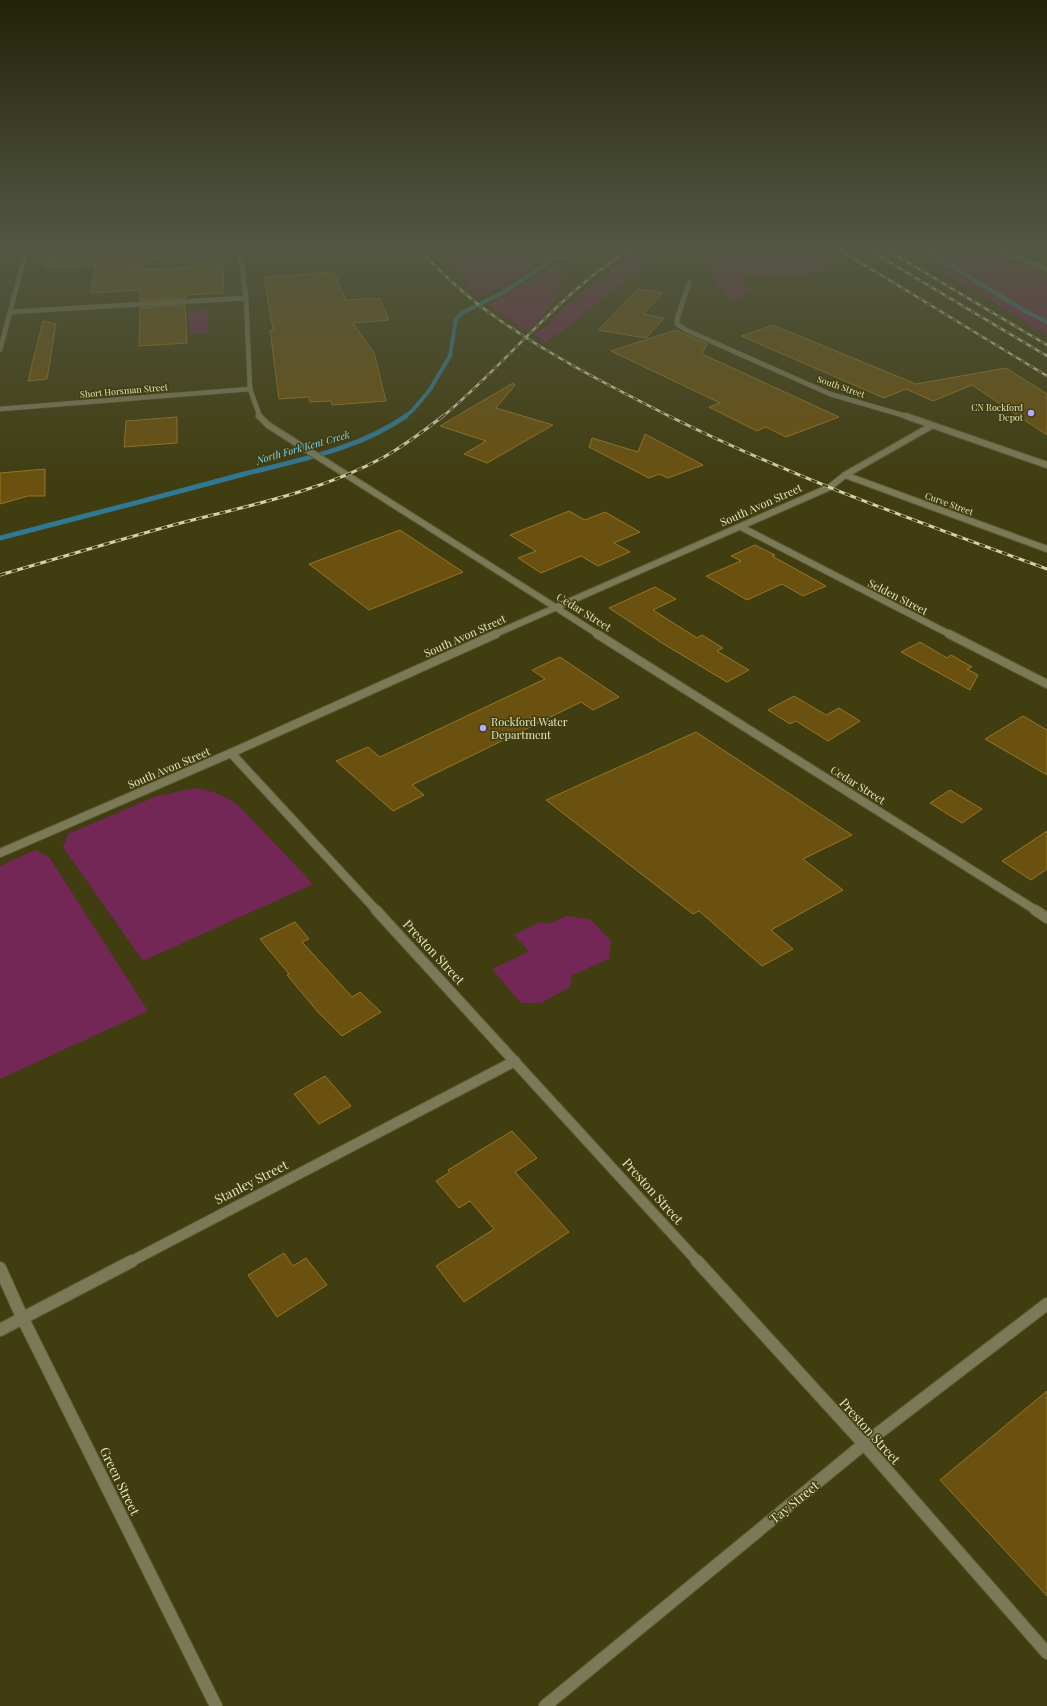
<svg xmlns="http://www.w3.org/2000/svg" width="1047" height="1706" viewBox="0 0 1047 1706" font-family="'Playfair Display',serif">
<style>
.green{fill:#732756}
.lines{fill:none;stroke-linecap:round;stroke-linejoin:round}
.stream-far1{stroke:#317893;stroke-width:4}
.stream{stroke:#317893;stroke-width:5}
.building{fill:#6a510f;stroke:#987623}
.minor-far4-casing{stroke:#5e5b2f;stroke-width:5.5}
.minor-far3-casing{stroke:#5e5b2f;stroke-width:8}
.minor-far2-casing{stroke:#5e5b2f;stroke-width:10}
.minor-far1-casing{stroke:#5e5b2f;stroke-width:12}
.minor-casing{stroke:#5e5b2f;stroke-width:14}
.tertiary-far4-casing{stroke:#5e5b2f;stroke-width:5.5}
.tertiary-far3-casing{stroke:#5e5b2f;stroke-width:8}
.tertiary-far2-casing{stroke:#5e5b2f;stroke-width:10}
.tertiary-far1-casing{stroke:#5e5b2f;stroke-width:12}
.tertiary-casing{stroke:#5e5b2f;stroke-width:14}
.minor-far4{stroke:#7a7958;stroke-width:4.5}
.minor-far3{stroke:#7a7958;stroke-width:6}
.minor-far2{stroke:#7a7958;stroke-width:8}
.minor-far1{stroke:#7a7958;stroke-width:10}
.minor{stroke:#7a7958;stroke-width:12}
.tertiary-far4{stroke:#7a7958;stroke-width:4.5}
.tertiary-far3{stroke:#7a7958;stroke-width:6}
.tertiary-far2{stroke:#7a7958;stroke-width:8}
.tertiary-far1{stroke:#7a7958;stroke-width:10}
.tertiary{stroke:#7a7958;stroke-width:12}
.rail-far1-casing{stroke:#d5d2aa;stroke-width:2.5}
.rail-casing{stroke:#d5d2aa;stroke-width:3}
.rail-far1{stroke:#403d10;stroke-width:1.5;stroke-dasharray:5;stroke-linecap:butt}
.rail{stroke:#403d10;stroke-width:2;stroke-dasharray:6;stroke-linecap:butt}
.poi-dot{fill:#b1adfa;stroke:#403d10;stroke-width:1.5}
.labels{text-anchor:middle;stroke-width:3;stroke-linejoin:round;paint-order:stroke}
.far-street-label{font-size:9px;fill:#e8e6be;stroke:#403d10}
.far-poi-label{font-size:9px;fill:#e8e6be;stroke:#403d10;text-anchor:end}
.far-water-label{font-size:10px;font-style:italic;fill:#7dd7fa;stroke:#403d10}
.street-label{font-size:11px;fill:#e8e6be;stroke:#403d10}
.poi-label{font-size:11px;fill:#e8e6be;stroke:#403d10;text-anchor:start}
.near-street-label{font-size:13px;fill:#e8e6be;stroke:#403d10}
</style>
<rect width="100%" height="100%" fill="#403d10"/>
<g class="green">
<path d="M440,244H561L565,253L550,258L498,288L478,297L469,288L470,284L456,271L458,265Z"/>
<path d="M617,244H639L600,261L589,258L601,248Z"/>
<path d="M647,244H806L822,255L830,269L804,275L738,277L750,290L732,304L714,280L709,259L705,251C690,251 674,252 659,257C651,260 643,268 636,273C605,294 579,322 545,342L534,334L549,325L561,310L573,299L580,295L585,289L603,279L616,263L632,252Z"/>
<path d="M898,244H975L1040,270L1047,277V335Z"/>
<path d="M567,260L559,292L552,306L528,331L488,305L543,272Z"/>
<path d="M207,309L209,333L190,334L188,311Z"/>
<path d="M195,788C213,791 223,795 238,805L313,884L143,961L63,847L68,834L157,796Z"/>
<path d="M35,850L49,857L148,1011L0,1079V866Z"/>
<path d="M566,916L590,919L611,941L609,959L572,975L570,987L541,1003H521L492,969L529,951L514,935L540,922L549,924Z"/>
</g>
<g class="lines">
<g class="stream-far1">
<path d="M915,244L1027,312L1047,322"/>
<path d="M404,417L412,411L429,391L450,356L456,319L462,313L504,292L552,260L603,244"/>
</g>
<path class="stream" d="M0,538C81,517 163,496 244,474C299,460 359,449 406,416"/>
</g>
<g class="building">
<path d="M53,244H193L131,270L223,265L224,293L185,295V298L140,301V290L91,293L95,265L46,268Z"/>
<path d="M334,272L346,300L380,298L389,320L353,323L374,353L386,401L332,405L331,401L310,402L309,397L279,399L270,330H273L264,277Z"/>
<path d="M638,289L663,293L643,314L664,318L646,338L598,330Z"/>
<path d="M185,305L187,343L139,346L140,308Z"/>
<path d="M43,321L56,324L47,379L28,381Z"/>
<path d="M773,325L916,384L1006,368L1047,394V435L972,385L933,401L906,389L884,398L741,336Z"/>
<path d="M676,330L707,344L702,354L839,417L786,437L766,427L757,431L709,407L720,403L611,351Z"/>
<path d="M513,383L515,385L496,408L553,425L487,463L464,454L486,441L440,426Z"/>
<path d="M177,417V443L124,447L126,421Z"/>
<path d="M645,434L703,465L668,478L659,474L649,478L589,447L592,438L638,452Z"/>
<path d="M45,469V496H28L0,504V473Z"/>
<path d="M569,511L585,520L605,512L640,532L614,543L630,552L598,566L581,556L541,573L518,558L536,551L510,535Z"/>
<path d="M400,530L463,572L369,610L309,564Z"/>
<path d="M755,545L775,555L772,556L826,586L803,596L782,584L747,600L706,576L741,561L731,556Z"/>
<path d="M655,587L676,599L653,610L697,638L702,635L723,648L717,651L749,670L727,682L662,643L609,608Z"/>
<path d="M920,642L947,658L951,655L972,667L967,669L978,675L970,690L901,652Z"/>
<path d="M560,657L619,697L593,710L581,702L412,785L424,795L393,811L336,761L368,747L380,757L545,679L532,670Z"/>
<path d="M794,696L826,715L839,708L860,721L828,741L796,721L790,724L768,710Z"/>
<path d="M1023,716L1047,730V775L985,739Z"/>
<path d="M696,732L852,835L803,859L843,890L771,930L793,949L762,966L699,911L693,914L546,800Z"/>
<path d="M950,790L982,809L962,823L930,803Z"/>
<path d="M1047,831V869L1031,880L1002,861Z"/>
<path d="M295,922L309,939L302,942L352,997L360,992L381,1012L342,1036L318,1012L287,975L289,974L260,939Z"/>
<path d="M325,1076L351,1106L319,1124L294,1094Z"/>
<path d="M512,1131L537,1158L515,1172L569,1232L464,1302L436,1266L494,1229L470,1201L459,1208L436,1181L450,1172L448,1170Z"/>
<path d="M284,1253L293,1266L306,1258L327,1285L277,1317L248,1275Z"/>
<path d="M1047,1391V1596L940,1480Z"/>
</g>
<g class="lines">
<defs>
<g id="minor-far4">
<path d="M981,244L1047,269"/>
<path d="M689,283L677,319V324L686,330L830,394L909,417"/>
<path d="M10,312L246,298"/>
<path d="M0,350L28,244"/>
<path d="M0,409L250,389"/>
</g>
<g id="minor-far3">
<path d="M906,416L1047,465"/>
<path d="M845,475L931,426"/>
<path d="M741,527L951,635"/>
<path d="M555,607L599,635"/>
</g>
<g id="minor-far2">
<path d="M597,634L1037,911"/>
<path d="M949,634L1047,684"/>
</g>
<g id="minor-far1">
<path d="M1035,910L1047,918"/>
<path d="M130,1262L515,1061"/>
</g>
<g id="minor">
<path d="M0,1268L22,1317L216,1706"/>
<path d="M0,1330L132,1261"/>
<path d="M545,1706L864,1444L1047,1304"/>
</g>
<path id="tertiary-far4" d="M239,244L246,298L250,389L260,417"/>
<g id="tertiary-far3">
<path d="M259,416L268,425L555,607"/>
<path d="M493,635L830,487L845,475L1047,549"/>
</g>
<g id="tertiary-far2">
<path d="M231,753L377,911"/>
<path d="M0,853L231,753L496,634"/>
</g>
<path id="tertiary-far1" d="M376,910L698,1262"/>
<path id="tertiary" d="M697,1261L864,1444L1047,1653"/>
</defs>
<use href="#minor-far4" class="minor-far4-casing"/>
<use href="#minor-far3" class="minor-far3-casing"/>
<use href="#minor-far2" class="minor-far2-casing"/>
<use href="#minor-far1" class="minor-far1-casing"/>
<use href="#minor" class="minor-casing"/>
<use href="#tertiary-far4" class="tertiary-far4-casing"/>
<use href="#tertiary-far3" class="tertiary-far3-casing"/>
<use href="#tertiary-far2" class="tertiary-far2-casing"/>
<use href="#tertiary-far1" class="tertiary-far1-casing"/>
<use href="#tertiary" class="tertiary-casing"/>
<use href="#minor-far4" class="minor-far4"/>
<use href="#minor-far3" class="minor-far3"/>
<use href="#minor-far2" class="minor-far2"/>
<use href="#minor-far1" class="minor-far1"/>
<use href="#minor" class="minor"/>
<use href="#tertiary-far4" class="tertiary-far4"/>
<use href="#tertiary-far3" class="tertiary-far3"/>
<use href="#tertiary-far2" class="tertiary-far2"/>
<use href="#tertiary-far1" class="tertiary-far1"/>
<use href="#tertiary" class="tertiary"/>
<defs>
<g id="rail-far1">
<path d="M413,244C437,268 460,291 487,311C544,353 608,385 671,417"/>
<path d="M834,244L848,255L1047,376"/>
<path d="M859,244L1047,356"/>
<path d="M877,244L1047,345"/>
<path d="M442,417C509,362 563,287 639,244"/>
</g>
<g id="rail">
<path d="M669,416C791,477 919,522 1047,569"/>
<path d="M0,575C59,558 118,540 177,524C247,506 320,492 384,457C405,445 424,431 443,416"/>
</g>
</defs>
<use href="#rail-far1" class="rail-far1-casing"/>
<use href="#rail" class="rail-casing"/>
<use href="#rail-far1" class="rail-far1"/>
<use href="#rail" class="rail"/>
</g>
<linearGradient id="sky" x2="0" y2="1"><stop stop-color="#232209"/><stop offset="0.51" stop-color="#535742"/><stop offset="1" stop-color="#535742" stop-opacity="0"/></linearGradient>
<rect width="1047" height="483" fill="url(#sky)"/>
<g class="poi-dot">
<circle cx="1031" cy="413" r="4"/>
<circle cx="483" cy="728" r="4"/>
</g>
<g class="labels">
<g class="far-street-label">
<text transform="translate(841 387) rotate(19)" y="3">South Street</text>
<text transform="translate(124 391) rotate(-5)" y="3">Short Horsman Street</text>
<text transform="translate(949 504) rotate(20)" y="3">Curve Street</text>
</g>
<g class="far-poi-label">
<text x="1023" y="411">CN Rockford<tspan x="1023" dy="10">Depot</tspan></text>
</g>
<g class="far-water-label">
<text transform="translate(303 447) rotate(-16)" y="4">North Fork Kent Creek</text>
</g>
<g class="street-label">
<text transform="translate(761 505) rotate(-24)" y="4">South Avon Street</text>
<text transform="translate(898 597) rotate(27)" y="4">Selden Street</text>
<text transform="translate(584 612) rotate(32)" y="4">Cedar Street</text>
<text transform="translate(465 636) rotate(-24)" y="4">South Avon Street</text>
<text transform="translate(169 768) rotate(-23)" y="4">South Avon Street</text>
<text transform="translate(858 785) rotate(32)" y="4">Cedar Street</text>
</g>
<g class="poi-label">
<text x="491" y="726">Rockford Water<tspan x="491" dy="13">Department</tspan></text>
</g>
<g class="near-street-label">
<text transform="translate(434 952) rotate(47)" y="5">Preston Street</text>
<text transform="translate(251 1182) rotate(-27)" y="5">Stanley Street</text>
<text transform="translate(653 1191) rotate(48)" y="5">Preston Street</text>
<text transform="translate(870 1431) rotate(48)" y="5">Preston Street</text>
<text transform="translate(120 1481) rotate(64)" y="5">Green Street</text>
<text transform="translate(794 1502) rotate(-39)" y="5">Tay Street</text>
</g>
</g>
</svg>
